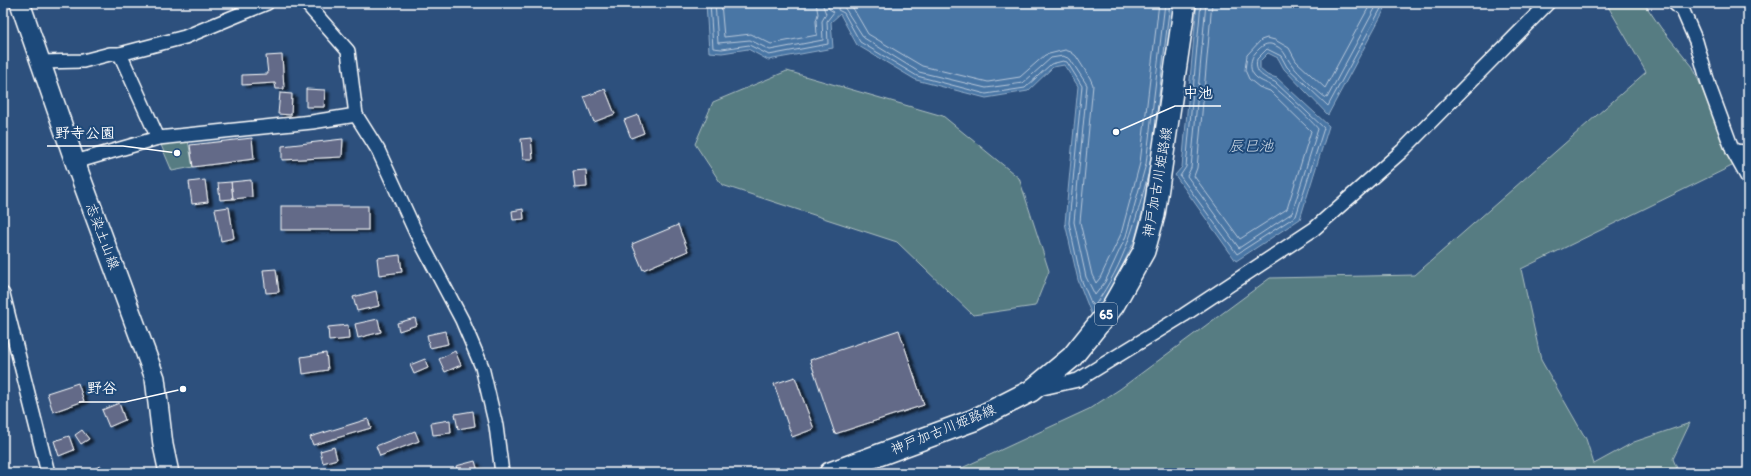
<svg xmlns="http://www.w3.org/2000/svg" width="1751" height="476" viewBox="0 0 1751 476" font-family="Itim,'Klee One',sans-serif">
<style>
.green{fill:#577c82;stroke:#abbec0}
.water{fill:#4a76a5;stroke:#92adc9}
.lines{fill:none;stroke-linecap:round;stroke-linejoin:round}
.shore{stroke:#b7c8db;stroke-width:1}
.building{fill:#636a88;stroke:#fff;filter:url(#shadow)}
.minor-casing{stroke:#fff;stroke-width:16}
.secondary-casing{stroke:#fff;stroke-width:22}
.primary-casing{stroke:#fff;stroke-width:24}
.minor{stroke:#1f4a7a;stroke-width:13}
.secondary{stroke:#1f4a7a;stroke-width:19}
.primary{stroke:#1f4a7a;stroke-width:21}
.labels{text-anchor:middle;stroke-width:4;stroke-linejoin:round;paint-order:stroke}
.shield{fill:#1f4a7a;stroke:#bcc9d7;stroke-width:1}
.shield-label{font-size:13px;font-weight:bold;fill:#fff}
.street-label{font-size:14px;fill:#fff;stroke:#1f4a7a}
.water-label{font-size:15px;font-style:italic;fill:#d2dde8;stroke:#1f4a7a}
.leader{fill:none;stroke:#fff;stroke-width:1.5}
.callout-dot{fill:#fff;stroke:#1f4a7a;stroke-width:1.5}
.callout-label{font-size:15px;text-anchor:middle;font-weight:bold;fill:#fff;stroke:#1f4a7a;stroke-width:4;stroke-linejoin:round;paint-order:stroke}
</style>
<defs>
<filter id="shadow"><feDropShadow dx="4.5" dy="2.5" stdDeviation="1" flood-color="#0009"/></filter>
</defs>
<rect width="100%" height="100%" fill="#2d507d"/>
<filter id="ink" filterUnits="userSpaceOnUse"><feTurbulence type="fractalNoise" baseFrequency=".025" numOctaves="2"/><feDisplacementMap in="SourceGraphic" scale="8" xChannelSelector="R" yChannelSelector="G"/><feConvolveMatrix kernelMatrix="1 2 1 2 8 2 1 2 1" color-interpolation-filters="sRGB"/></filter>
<g filter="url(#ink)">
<g class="green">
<path d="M1606,3H1644L1661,28L1693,67L1734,165L1521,269L1541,360L1586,439L1594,464L1634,442L1690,423L1673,459L1679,473H1088L1079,470L1073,473H951L1089,409L1120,389L1270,278L1415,275L1646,72Z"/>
<path d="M787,71L943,116L1019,178L1049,271L1035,306L973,315L897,242L722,185L695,144L713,102Z"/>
<path d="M187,135L193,167L172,171L158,138Z"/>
</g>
<g class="water">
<path d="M706,3H830L832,7L837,3H1174L1155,166L1135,239L1113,286L1092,316L1078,280L1065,223L1078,86L1064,65L1053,67L1028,91L986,98L916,80L857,45L840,14L831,22L833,48L768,60L748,49L722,53L709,52Z"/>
<path d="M1197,3H1388L1328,115L1284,69L1278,58L1268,53L1260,61V69L1267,75L1277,78L1329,126L1300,219L1236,261L1175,175L1182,167Z"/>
</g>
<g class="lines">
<g class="shore">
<path d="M710,3L713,48L722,49L749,45L769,55L828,44L827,21L834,12L829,9L827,3"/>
<path d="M715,3L718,43L750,40L770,50L823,40L822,21L826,14L822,3"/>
<path d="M721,3L724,37L751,34L771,44L817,35L816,21L818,14L816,3"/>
<path d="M839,3L838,10L844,13L860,42L917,76L986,94L1025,88L1051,64L1063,61L1067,62L1082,86L1069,223L1081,279L1092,305H1095C1125,263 1135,223 1148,175"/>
<path d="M844,3V7L864,38L919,72L986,88L1023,83L1051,58L1063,56L1070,59L1087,85L1074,222L1086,277L1095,295L1105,282L1126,236L1146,164L1165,3"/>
<path d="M850,3L868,34L922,66L988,82L1020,77L1045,55L1065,50L1071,52L1076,56L1090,78L1093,85L1080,222L1092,275L1096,283L1100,278L1121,234L1140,163L1159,3"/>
<path d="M1201,3L1186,167L1180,176L1237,254L1296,216L1324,128L1275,82C1263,77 1254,73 1257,59L1267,49L1281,56L1287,67L1328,106L1384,3"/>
<path d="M1206,3L1191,168L1187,176L1239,248L1292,213L1318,129C1315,124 1277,88 1272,86C1265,82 1259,81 1254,75C1249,69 1250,58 1256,52C1260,48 1264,43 1271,44C1285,48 1284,55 1292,65C1296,71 1321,96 1327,98L1378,3"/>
<path d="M1212,3L1197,168L1194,176L1240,239L1287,209L1311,131L1270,91L1259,87L1249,79L1245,70L1247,55L1261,40L1267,38L1275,40L1289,48L1296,61L1325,88L1371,3"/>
<path d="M1156,121L1170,3"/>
</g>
</g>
<g class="building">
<path d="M282,55L284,89H276L275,83L242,85V75L268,74L266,56Z"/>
<path d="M306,89L325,90L324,107H306Z"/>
<path d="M605,89L615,114L594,122L584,97Z"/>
<path d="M280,93L292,94L291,115L278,114Z"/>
<path d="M638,115L644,133L631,138L624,120Z"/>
<path d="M252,138L254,159L193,167L190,145Z"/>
<path d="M531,138L533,159H523L521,139Z"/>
<path d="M343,139L342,157L282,160V146Z"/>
<path d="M586,170L587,187L575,188L573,171Z"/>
<path d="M205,180L208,202L192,204L189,182Z"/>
<path d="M251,180L252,197L233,199L231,182Z"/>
<path d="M231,182L233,199L220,200L218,183Z"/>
<rect x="281" y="206" width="87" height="24"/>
<path d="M229,207L234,238L221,241L215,209Z"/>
<path d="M523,209L524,219L513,220L512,211Z"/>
<path d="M678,225L688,251L643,270L632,244Z"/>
<path d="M400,255L402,272L379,275L377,258Z"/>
<path d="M276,269L279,292L266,293L263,270Z"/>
<path d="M376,291L379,306L357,311L353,297Z"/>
<path d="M415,318L417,325L399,331L397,323Z"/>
<path d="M378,319L381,332L358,338L355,324Z"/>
<path d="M348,325L349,339L329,341L328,327Z"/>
<path d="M899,330L924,405L835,434L810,360Z"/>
<path d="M445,331L448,344L430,348L427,335Z"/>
<path d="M455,351L461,365L445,372L439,359Z"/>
<path d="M326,353L328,370L303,374L301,357Z"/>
<path d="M425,359L428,368L414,374L410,365Z"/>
<path d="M795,377L814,429L792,437L774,384Z"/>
<path d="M78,383L84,401L53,412L47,393Z"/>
<path d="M119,403L125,420L109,427L102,410Z"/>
<path d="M473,411L475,426L458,429L455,414Z"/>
<path d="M368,419L371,428L313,445L310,437Z"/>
<path d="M450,420L451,433L433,435L431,423Z"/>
<path d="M82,430L89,439L81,444L75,435Z"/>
<path d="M415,431L419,441L380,456L376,446Z"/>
<path d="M69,436L74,450L59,456L54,441Z"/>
<path d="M334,447L337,459L323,463L320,451Z"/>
<path d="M475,461L478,471L470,473H458L456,466Z"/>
<path d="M101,466L104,473H85V472Z"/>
</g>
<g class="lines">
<defs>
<g id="minor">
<path d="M306,3L348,51L356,115L378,150L416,233L462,320L482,367L496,426L502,473"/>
<path d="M1674,3L1683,11L1696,41L1709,86L1733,151L1748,178"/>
<path d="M120,54L185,37L267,3"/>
<path d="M40,62L83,61L110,54H120L158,138"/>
<path d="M1733,151L1748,152"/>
<path d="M75,162L158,138L312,122L356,115"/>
<path d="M3,294L48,473"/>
<path d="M1038,389L1078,380L1184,315L1314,229L1402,151L1548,3"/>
</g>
<path id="secondary" d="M20,3L75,162L155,378L163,445L169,473"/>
<path id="primary" d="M830,473L974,420L1031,391L1072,357L1113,306L1144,251L1154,215L1185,3"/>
</defs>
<use href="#minor" class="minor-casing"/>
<use href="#secondary" class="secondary-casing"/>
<use href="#primary" class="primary-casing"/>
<use href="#minor" class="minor"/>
<use href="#secondary" class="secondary"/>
<use href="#primary" class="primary"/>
</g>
</g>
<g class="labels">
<rect class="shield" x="1095" y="303" width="22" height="22" rx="3"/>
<g class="shield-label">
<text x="1106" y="319">65</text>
</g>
<g class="street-label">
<text transform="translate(1157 182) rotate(-80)" y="5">神戸加古川姫路線</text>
<text transform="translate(103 236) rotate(69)" y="5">志染土山線</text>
<text transform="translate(943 429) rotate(-22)" y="5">神戸加古川姫路線</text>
</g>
<g class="water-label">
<text x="1251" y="151">辰巳池</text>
</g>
</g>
<path class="leader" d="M1116 132L1175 106H1221M177 153L123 146H47M183 389L125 402H79"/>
<g class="callout-dot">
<circle cx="1116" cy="132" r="4"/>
<circle cx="177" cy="153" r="4"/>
<circle cx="183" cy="389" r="4"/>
</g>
<g class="callout-label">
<text x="1198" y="98">中池</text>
<text x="85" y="138">野寺公園</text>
<text x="102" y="393">野谷</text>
</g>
<rect width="1751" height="476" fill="none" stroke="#1f4a7a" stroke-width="16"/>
<rect x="8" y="8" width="1735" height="460" fill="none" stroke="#fff" stroke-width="1.5" filter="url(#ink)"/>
</svg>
